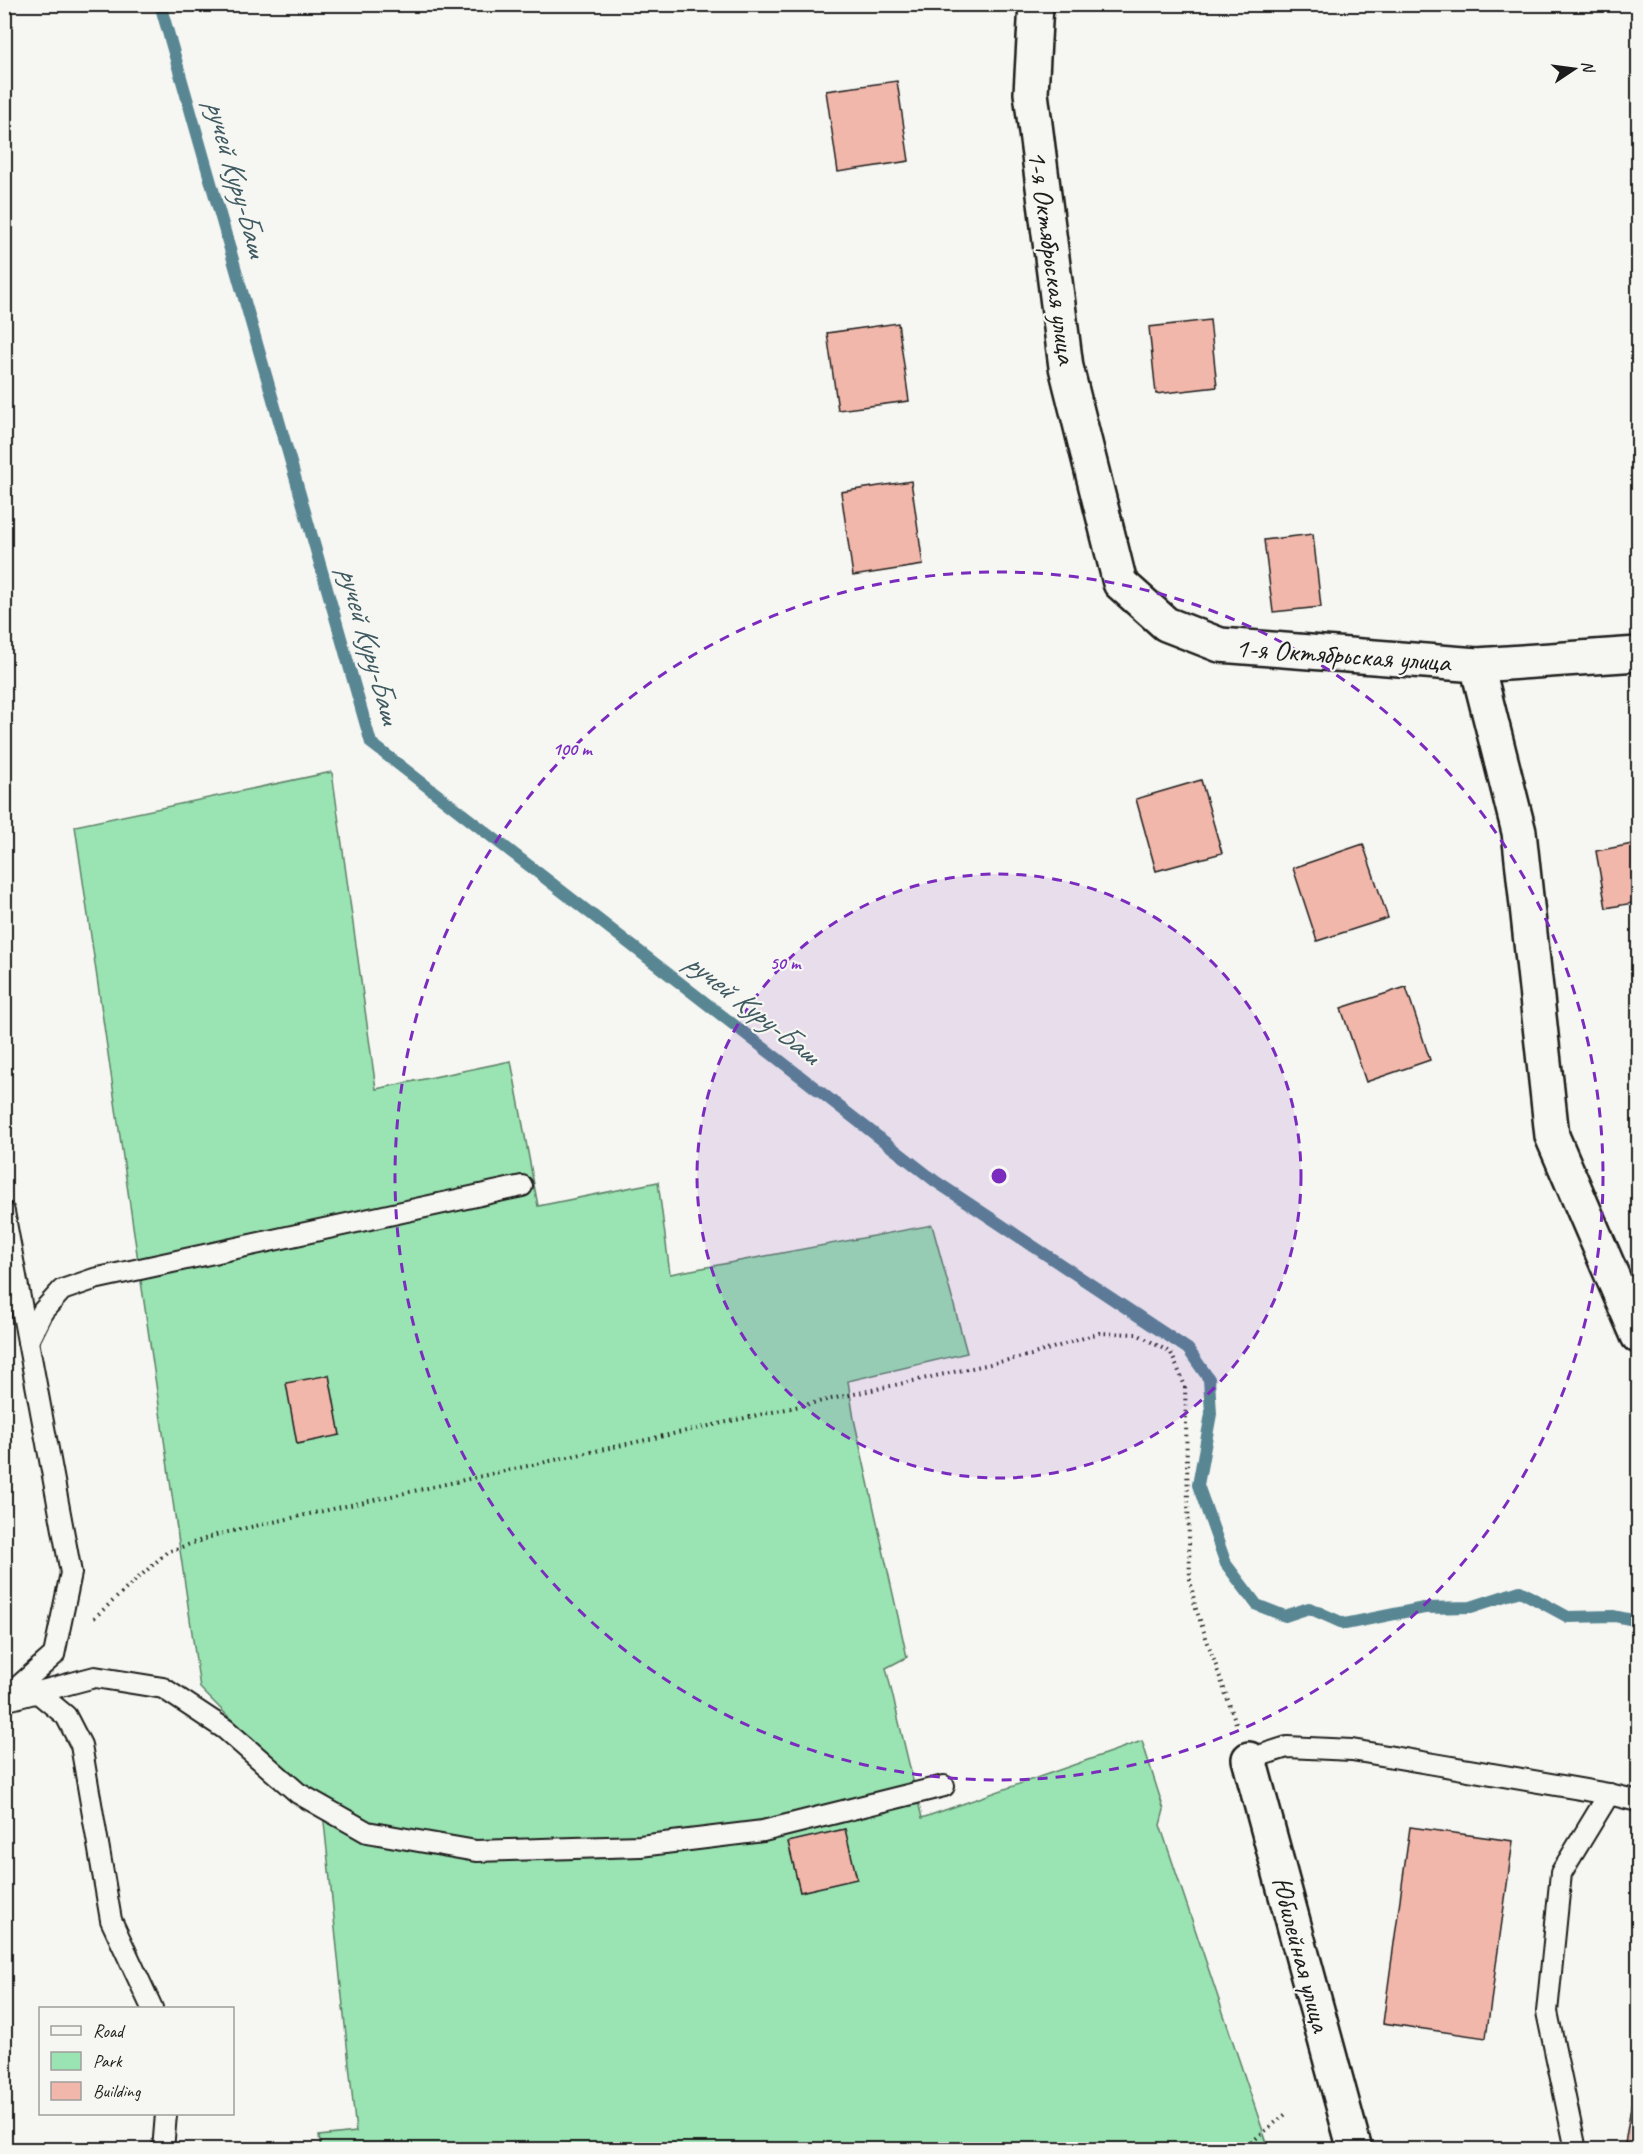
<svg xmlns="http://www.w3.org/2000/svg" width="1643" height="2154" viewBox="0 0 1643 2154" font-family="Caveat,sans-serif">
<style>
.green{fill:#9ae3b2;stroke:#5b8067;stroke-width:1.5}
.lines{fill:none;stroke-linecap:round;stroke-linejoin:round}
.stream{stroke:#598692;stroke-width:12}
.building{fill:#f1b7aa;stroke:#1c1c1c;stroke-width:1.5}
.lane-casing{stroke:#1c1c1c;stroke-width:24}
.street-casing{stroke:#1c1c1c;stroke-width:38}
.path{stroke:#1c1c1c;stroke-width:4;stroke-dasharray:1.5 4.5;stroke-linecap:butt}
.lane{stroke:#f6f6f2;stroke-width:20}
.street{stroke:#f6f6f2;stroke-width:33}
.ring{fill:none;stroke:#7b2cbf;stroke-width:3;stroke-dasharray:10 8}
.labels{text-anchor:middle;stroke-width:4.5;stroke-linejoin:round;paint-order:stroke}
.street-label{font-size:28px;fill:#1c1c1c;stroke:#f6f6f2}
.water-label{font-size:30px;font-style:italic;fill:#3f5a61;stroke:#f6f6f2}
.centre{fill:#7b2cbf;stroke:#f6f6f2;stroke-width:3}
.ring-label{font-size:18px;text-anchor:middle;font-weight:bold;fill:#7b2cbf;stroke:#f6f6f2;stroke-width:4.5;stroke-linejoin:round;paint-order:stroke}
</style>
<rect width="100%" height="100%" fill="#f6f6f2"/>
<filter id="ink" filterUnits="userSpaceOnUse"><feTurbulence type="fractalNoise" baseFrequency=".0167" numOctaves="2"/><feDisplacementMap in="SourceGraphic" scale="12" xChannelSelector="R" yChannelSelector="G"/><feConvolveMatrix kernelMatrix="1 2 1 2 8 2 1 2 1" color-interpolation-filters="sRGB"/></filter>
<g filter="url(#ink)">
<path class="green" d="M332,772L376,1089L511,1061L538,1206L658,1182L670,1274L932,1225L967,1353L848,1381L854,1419L907,1657L886,1668L922,1818L1142,1741L1164,1810L1160,1825L1269,2149H321L319,2136L356,2132L323,1812L200,1688L75,826Z"/>
<g class="lines">
<path class="stream" d="M160,4L371,743L935,1181L1188,1349L1209,1379L1211,1414L1198,1485L1226,1564L1257,1605L1285,1616L1309,1608L1345,1624L1424,1608L1471,1607L1520,1591L1568,1617L1614,1616L1638,1621"/>
</g>
<g class="building">
<path d="M897,81L909,161L838,172L826,91Z"/>
<path d="M1210,320L1217,387L1156,394L1149,327Z"/>
<path d="M898,323L909,401L838,410L827,333Z"/>
<path d="M911,481L923,565L853,576L841,492Z"/>
<path d="M1313,534L1321,607L1273,612L1264,540Z"/>
<path d="M1201,780L1222,853L1156,871L1136,799Z"/>
<path d="M1638,843V902L1606,908L1596,851Z"/>
<path d="M1363,844L1388,918L1317,941L1293,868Z"/>
<path d="M1406,987L1430,1060L1366,1082L1341,1008Z"/>
<path d="M329,1375L340,1435L297,1444L286,1383Z"/>
<path d="M1410,1827L1513,1841L1486,2038L1383,2023Z"/>
<path d="M845,1829L857,1879L800,1892L788,1842Z"/>
<path d="M1638,2063V2150H1624Z"/>
</g>
<g class="lines">
<defs>
<g id="lane">
<path d="M4,1212L71,1573L54,1655L4,1699"/>
<path d="M28,1341L43,1311L62,1290L94,1279L522,1186"/>
<path d="M37,1692L66,1716L81,1745L111,1920L152,2008"/>
<path d="M4,1701L95,1677L163,1688L225,1729L298,1793L367,1832L476,1851L640,1846L763,1831L944,1786"/>
<path d="M1249,1759L1287,1747L1352,1750L1609,1794L1638,1801"/>
<path d="M163,2150L166,2114"/>
<path d="M1576,2150L1547,2012L1561,1873L1609,1794"/>
</g>
<g id="street">
<path d="M1036,4L1031,93L1066,367L1120,583L1166,624L1220,645L1477,665L1519,832L1552,1136L1638,1336"/>
<path d="M1477,665L1638,654"/>
<path d="M1249,1759L1355,2150"/>
</g>
</defs>
<use href="#lane" class="lane-casing"/>
<use href="#street" class="street-casing"/>
<g class="path">
<path d="M94,1618L167,1552L219,1534L1031,1355L1099,1333L1137,1334L1171,1353L1185,1386L1190,1579L1195,1606L1237,1726"/>
<path d="M1242,2150L1287,2113"/>
</g>
<use href="#lane" class="lane"/>
<use href="#street" class="street"/>
</g>
</g>
<circle cx="999" cy="1176" r="302" fill="#7b2cbf" fill-opacity=".12"/>
<g class="ring">
<circle cx="999" cy="1176" r="302"/>
<circle cx="999" cy="1176" r="604"/>
</g>
<g class="labels">
<g class="street-label">
<text transform="translate(1053 257) rotate(82)" y="10">1-я Октябрьская улица</text>
<text transform="translate(1343 654) rotate(4)" y="10">1-я Октябрьская улица</text>
<text transform="translate(1302 1954) rotate(75)" y="10">Юбилейная улица</text>
</g>
<g class="water-label">
<text transform="translate(237 178) rotate(74)" y="10">ручей Куру-Баш</text>
<text transform="translate(370 645) rotate(74)" y="10">ручей Куру-Баш</text>
<text transform="translate(753 1008) rotate(38)" y="10">ручей Куру-Баш</text>
</g>
</g>
<circle cx="999" cy="1176" r="9" class="centre"/>
<g class="ring-label">
<text x="572" y="755">100 m</text>
<text x="785" y="969">50 m</text>
</g>
<rect width="1643" height="2154" fill="none" stroke="#f6f6f2" stroke-width="24"/>
<rect x="12" y="12" width="1619" height="2130" fill="none" stroke="#1c1c1c" stroke-width="2" filter="url(#ink)"/>
<rect x="39" y="2007" width="195" height="108" fill="#f6f6f2" stroke="#9f9f9c" stroke-width="1.5"/>
<rect x="51" y="2026" width="30" height="9" fill="#f6f6f2" stroke="#9f9f9c" stroke-width="1.5"/>
<text x="93" y="2037" font-size="18" fill="#1c1c1c">Road</text>
<rect x="51" y="2052" width="30" height="18" fill="#9ae3b2" stroke="#9f9f9c" stroke-width="1.5"/>
<text x="93" y="2067" font-size="18" fill="#1c1c1c">Park</text>
<rect x="51" y="2082" width="30" height="18" fill="#f1b7aa" stroke="#9f9f9c" stroke-width="1.5"/>
<text x="93" y="2097" font-size="18" fill="#1c1c1c">Building</text>
<g transform="translate(1574 69) rotate(77)" stroke="#f6f6f2" stroke-width="4.5" paint-order="stroke">
<path d="M0-4.5L10 22L0 15L-10 22Z" fill="#1c1c1c"/>
<text y="-9" font-size="16" font-weight="bold" text-anchor="middle" fill="#1c1c1c">N</text>
</g>
</svg>
